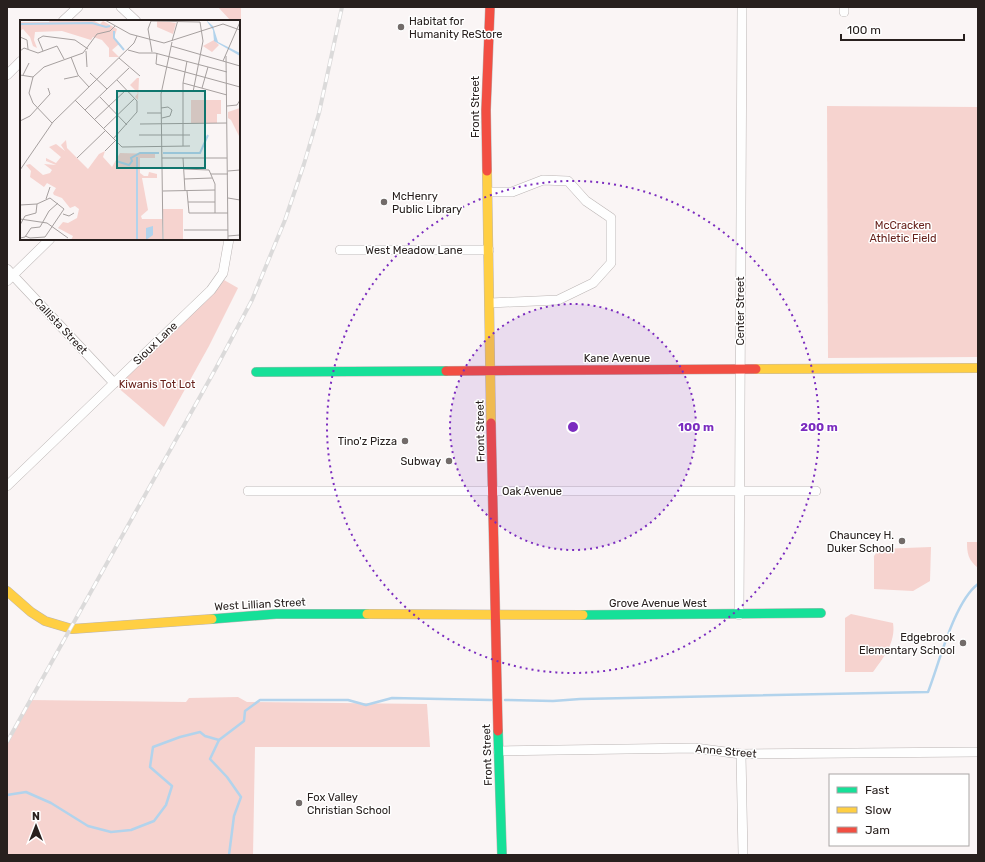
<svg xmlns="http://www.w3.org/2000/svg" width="985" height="862" viewBox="0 0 985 862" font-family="Rubik,sans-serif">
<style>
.green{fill:#f6d3cf}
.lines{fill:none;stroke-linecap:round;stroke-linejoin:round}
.stream{stroke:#b2d3ec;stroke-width:2.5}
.street-casing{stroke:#bbb5b4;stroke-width:10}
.fast-casing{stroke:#bbb5b4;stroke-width:10}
.slow-casing{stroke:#bbb5b4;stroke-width:10}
.jam-casing{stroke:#bbb5b4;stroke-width:10}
.street{stroke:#fefefe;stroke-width:9}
.fast{stroke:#16e098;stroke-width:9}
.slow{stroke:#ffcf43;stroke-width:9}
.jam{stroke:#f24e42;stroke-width:9}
.rail-casing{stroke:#dbdada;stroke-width:4}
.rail{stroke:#fff;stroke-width:2.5;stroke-dasharray:8;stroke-linecap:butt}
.ring{fill:none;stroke:#7b2cbf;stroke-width:2;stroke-dasharray:2 4}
.poi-dot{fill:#726b69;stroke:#fff;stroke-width:1.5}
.labels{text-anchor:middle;stroke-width:3;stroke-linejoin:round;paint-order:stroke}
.poi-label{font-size:11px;fill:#28201e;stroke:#fff;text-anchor:end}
.street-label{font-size:11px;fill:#28201e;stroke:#fff}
.park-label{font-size:11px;fill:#67211b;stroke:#fff}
.inset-river{fill:none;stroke:#b2d3ec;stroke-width:2}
.inset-road{fill:none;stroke:#a6a09f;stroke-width:1}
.view{fill:#0f766e;fill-opacity:0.15;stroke:#0f766e;stroke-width:2}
.inset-edge{fill:none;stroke:#28201e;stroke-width:2}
.centre{fill:#7b2cbf;stroke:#fff;stroke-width:2}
.ring-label{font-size:12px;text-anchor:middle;font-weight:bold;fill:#7b2cbf;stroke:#fff;stroke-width:3;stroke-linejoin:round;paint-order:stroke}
</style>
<rect width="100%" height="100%" fill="#faf5f5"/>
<g class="green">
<path d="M218,7H241V96L239,98V21H231Z"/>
<path d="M827,106L978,107V357L828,358Z"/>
<path d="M224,280L238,288L209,346L164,427L116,386Z"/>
<path d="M967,542H978V568C968,560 967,553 967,542Z"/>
<path d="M931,547L930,581L913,591L874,589V556L879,549Z"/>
<path d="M851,614L893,623C896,642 884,657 873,672H845V618Z"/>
<path d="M238,697L247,702L427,704L430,747H255L253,855H7V742L30,700L186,702L189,698Z"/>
</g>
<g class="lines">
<g class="stream">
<path d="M505,700L553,701L580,699L928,692C939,664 954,602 978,584"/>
<path d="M219,740L210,759L227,777L241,797L234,816L229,855"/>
<path d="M7,795L26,792L51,803L88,826L111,832L131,830L154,821L166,805L172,786L150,767L153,747L180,737L200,732L205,736L219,740L244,721L245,711L260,700H348L366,705L392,698L491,700"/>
</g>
<defs>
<g id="street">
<path d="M121,7L136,21"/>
<path d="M844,7V12"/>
<path d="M63,21L78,7"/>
<path d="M7,75L21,61"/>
<path d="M488,192H512L543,180L568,181L586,201L611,218V263L593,283L558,300L490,303"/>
<path d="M340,250H489"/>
<path d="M7,269L114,383"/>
<path d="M7,281L50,239"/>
<path d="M7,486L211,290L223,273L229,239"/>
<path d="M248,491H816"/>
<path d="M739,615L742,7"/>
<path d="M498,751L695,748L741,754L978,752"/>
<path d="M741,754L743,855"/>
</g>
<g id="fast">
<path d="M256,372L446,371"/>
<path d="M583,615L821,613"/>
<path d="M212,619L276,614H367"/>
<path d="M498,731L502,855"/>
</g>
<g id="slow">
<path d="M487,171L491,423"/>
<path d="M756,369L978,368"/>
<path d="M7,591L31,612L45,621L72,629L212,619"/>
<path d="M367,614L583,615"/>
</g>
<g id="jam">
<path d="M487,171L486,110L490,7"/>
<path d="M446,371L756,369"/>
<path d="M491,423L498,731"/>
</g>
</defs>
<use href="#street" class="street-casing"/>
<use href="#fast" class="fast-casing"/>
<use href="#slow" class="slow-casing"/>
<use href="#jam" class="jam-casing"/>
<use href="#street" class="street"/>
<use href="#fast" class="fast"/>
<use href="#slow" class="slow"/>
<use href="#jam" class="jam"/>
<defs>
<path id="rail" d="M7,742L216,368L252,300L285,220L304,164L319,113L342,7"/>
</defs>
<use href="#rail" class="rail-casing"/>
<use href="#rail" class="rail"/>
</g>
<circle cx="573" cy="427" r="123" fill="#7b2cbf" fill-opacity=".12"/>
<g class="ring">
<circle cx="573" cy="427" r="123"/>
<circle cx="573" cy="427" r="246"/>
</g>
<g class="poi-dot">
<circle cx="401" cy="27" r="4"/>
<circle cx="384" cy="202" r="4"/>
<circle cx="405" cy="441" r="4"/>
<circle cx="449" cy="461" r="4"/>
<circle cx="902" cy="541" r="4"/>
<circle cx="963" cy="643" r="4"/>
<circle cx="299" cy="803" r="4"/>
</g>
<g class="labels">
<g class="poi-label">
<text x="409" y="25" text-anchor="start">Habitat for<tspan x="409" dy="13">Humanity ReStore</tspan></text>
<text x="392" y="200" text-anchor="start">McHenry<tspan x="392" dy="13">Public Library</tspan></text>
<text x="397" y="445">Tino'z Pizza</text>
<text x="441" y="465">Subway</text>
<text x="894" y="539">Chauncey H.<tspan x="894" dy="13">Duker School</tspan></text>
<text x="955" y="641">Edgebrook<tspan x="955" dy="13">Elementary School</tspan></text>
<text x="307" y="801" text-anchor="start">Fox Valley<tspan x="307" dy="13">Christian School</tspan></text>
</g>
<g class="street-label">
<text transform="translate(475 107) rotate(-90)" y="4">Front Street</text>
<text x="414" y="254">West Meadow Lane</text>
<text transform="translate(740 311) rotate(-90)" y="4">Center Street</text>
<text transform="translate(61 326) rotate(47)" y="4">Callista Street</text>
<text transform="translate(155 343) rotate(-44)" y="4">Sioux Lane</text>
<text x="617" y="362">Kane Avenue</text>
<text transform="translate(480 431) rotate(-91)" y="4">Front Street</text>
<text x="532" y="495">Oak Avenue</text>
<text x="658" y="607">Grove Avenue West</text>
<text transform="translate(260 604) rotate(-3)" y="4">West Lillian Street</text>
<text transform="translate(726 751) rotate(5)" y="4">Anne Street</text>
<text transform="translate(487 755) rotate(-92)" y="4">Front Street</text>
</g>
<g class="park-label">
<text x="903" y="229">McCracken<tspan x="903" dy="13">Athletic Field</tspan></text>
<text x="157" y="388">Kiwanis Tot Lot</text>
</g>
</g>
<g transform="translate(20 20)">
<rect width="220" height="220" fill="#faf5f5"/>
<path d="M30,0H73L80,4L83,1L97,9L94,18L99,24L92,30L99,37H89V28L82,20L73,17L71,20L42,11L15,12L14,20L17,28L13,26L10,17L3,9L0,11V2H29ZM137,0L156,3L153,14L137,7ZM194,20L199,25L192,32L183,26ZM117,58H119L118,80L115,77L118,73L110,65ZM171,80H201V94H197V103H171ZM220,88V118L211,100L208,98V92ZM46,120L47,128L68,149L79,134L85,131L83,137L92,147L100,133L135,134V138H120V153L124,156H128L129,152L137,154V158H122L128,190L121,196L122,199H142V220H51L53,216L38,208L43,202L48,203L57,198L59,189L55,186L50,188L42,178L34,175L33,173L36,168L27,163L24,167L10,157L11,151L6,145L10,144L23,155L30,153L32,150L24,144L36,145L26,141V138L36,143L41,137L29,127L36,124L45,131L41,125ZM143,189H163V220H144Z" fill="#f6d3cf"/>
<path d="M186,0L193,6L198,22L220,33V36L194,21L193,10ZM133,206V215L126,220V208Z" fill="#b2d3ec"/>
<path class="inset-river" d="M0,4L72,3L86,7L90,6M94,11V18L104,30M143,133H180L188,115M117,137V220M96,141L109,145L112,141L111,138L120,133H139"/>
<path class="inset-road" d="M85,0L110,14L144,23L203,4L220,10M0,17L7,20L8,29M152,21L158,0M151,26L220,46M108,30L119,33H135L207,52M0,31L4,28L18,33L37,26L44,39M23,31L18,19L23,16L55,20L68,29M66,31L67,47M132,32L128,9L131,1L180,2L183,21L173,72M137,33L136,44L220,67M206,36L208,220M51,37L58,55L69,67M99,38L120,56M203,41L220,2M70,53L87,69M0,55L13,57M3,55L9,43M44,59L58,56M163,63L207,75M182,68L188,47M80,77L107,105M55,80L102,127L170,126M207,86L217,85L220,80M141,88L148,87L152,90L150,96L142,98M65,90L109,48M127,93H141M74,100L106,70M0,101L10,96L30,74L28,68M32,103L13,83L9,73L13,57L24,47L63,33L77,14L90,11L95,6M120,104L207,103M83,109L115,78M119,115H170M93,119L117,92V81L97,60M163,126V63L167,41M85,131L95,121M57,138L85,111M142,138H207M163,138L165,171M164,149L189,150L195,164V193M0,150L33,102L114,23L117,16M208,151L220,150M191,154H208M164,159L192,158M143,171L195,170M167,171L169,193H208M208,178L220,180M26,179L30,167M168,182H195M0,185L17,184L30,178L44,189L25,217L10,218L5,216M43,194L49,196L54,193M0,199L27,203L48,218M0,205L5,196L16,193L17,184M164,210H208M208,216L220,215V193M0,218L5,217L11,208L20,207L29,191L38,183M143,220L141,74L152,22"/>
<path class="view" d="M97,71H185V148H97Z"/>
<rect width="220" height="220" class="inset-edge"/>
</g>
<circle cx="573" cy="427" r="6" class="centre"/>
<g class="ring-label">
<text x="696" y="431">100 m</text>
<text x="819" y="431">200 m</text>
</g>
<rect width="985" height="862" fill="none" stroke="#28201e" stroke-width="16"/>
<rect x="829" y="774" width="140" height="72" fill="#ffffff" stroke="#a9a6a5"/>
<rect x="837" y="787" width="20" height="6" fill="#16e098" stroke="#a9a6a5"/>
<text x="865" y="794" font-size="12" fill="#28201e">Fast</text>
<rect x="837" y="807" width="20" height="6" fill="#ffcf43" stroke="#a9a6a5"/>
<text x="865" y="814" font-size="12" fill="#28201e">Slow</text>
<rect x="837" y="827" width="20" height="6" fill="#f24e42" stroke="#a9a6a5"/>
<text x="865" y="834" font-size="12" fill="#28201e">Jam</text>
<g transform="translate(36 826)" stroke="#ffffff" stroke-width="3" paint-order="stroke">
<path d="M0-3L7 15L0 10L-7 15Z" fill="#28201e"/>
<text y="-6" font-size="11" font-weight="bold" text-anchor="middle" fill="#28201e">N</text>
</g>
<path d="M841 34v6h123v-6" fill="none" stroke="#28201e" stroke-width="2"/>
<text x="847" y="34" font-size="12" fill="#28201e" stroke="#ffffff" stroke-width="3" paint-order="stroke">100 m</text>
</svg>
